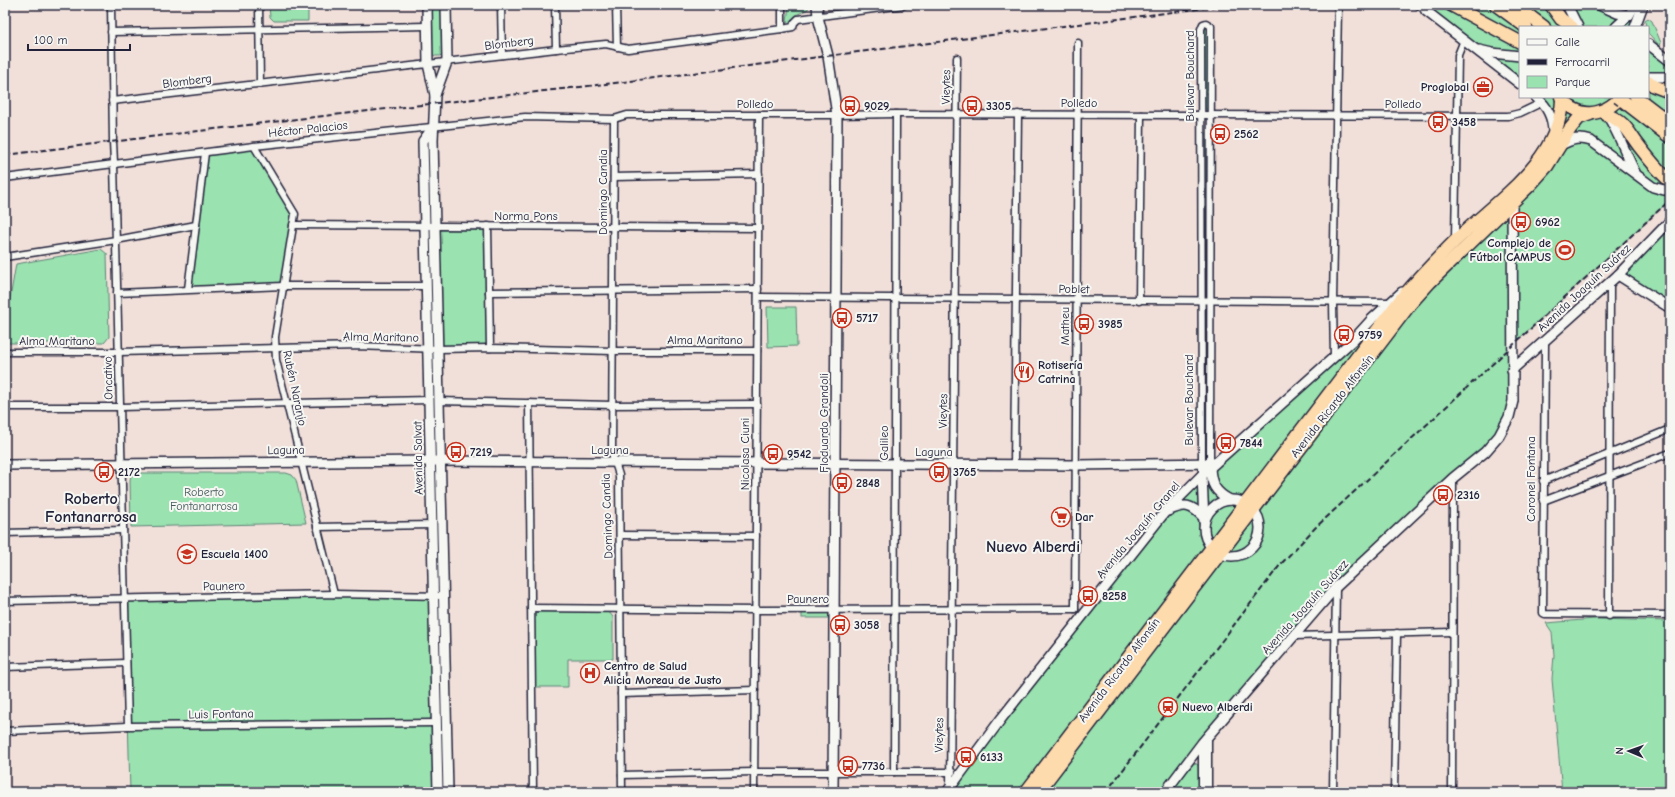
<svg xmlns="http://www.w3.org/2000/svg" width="1675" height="797" viewBox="0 0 1675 797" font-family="'Comic Neue',sans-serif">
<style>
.green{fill:#9ae2b0;stroke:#5e8276}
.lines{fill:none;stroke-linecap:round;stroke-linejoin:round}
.street-casing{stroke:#22223b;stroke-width:9}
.secondary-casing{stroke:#22223b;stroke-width:12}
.highway-casing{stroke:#22223b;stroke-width:15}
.street{stroke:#f6f6f2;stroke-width:6}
.secondary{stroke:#f6f6f2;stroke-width:9}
.highway{stroke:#fedbac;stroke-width:12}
.rail{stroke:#22223b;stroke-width:2;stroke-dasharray:6 3;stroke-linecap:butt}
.highway-bridge-casing{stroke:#22223b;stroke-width:15;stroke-linecap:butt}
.highway-bridge{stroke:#fedbac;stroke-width:12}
.labels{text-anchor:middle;stroke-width:4;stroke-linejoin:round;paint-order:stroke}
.street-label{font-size:12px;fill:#22223b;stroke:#f6f6f2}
.poi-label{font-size:12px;font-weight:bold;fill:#22223b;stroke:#f6f6f2;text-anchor:start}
.park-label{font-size:12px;fill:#465c5e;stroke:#f6f6f2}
.district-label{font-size:16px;font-weight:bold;fill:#22223b;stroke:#f6f6f2}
</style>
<rect width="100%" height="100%" fill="#f1e0da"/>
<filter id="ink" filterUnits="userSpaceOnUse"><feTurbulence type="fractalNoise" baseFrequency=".025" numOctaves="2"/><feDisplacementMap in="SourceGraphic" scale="8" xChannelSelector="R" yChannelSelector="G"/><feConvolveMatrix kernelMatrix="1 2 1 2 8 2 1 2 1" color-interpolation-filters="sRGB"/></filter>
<g filter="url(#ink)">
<g class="green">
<path d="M269,5H308V21H274L270,17Z"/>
<path d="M430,5H443L444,52L440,56H435L431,53Z"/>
<path d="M789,5H809L808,9L796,15L792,24L787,22Z"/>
<path d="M1418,5H1599L1629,15L1637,21L1639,27H1520V84Z"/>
<path d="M1648,18L1652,21L1661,43L1660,46L1648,33V27H1646L1645,20Z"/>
<path d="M1209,27V109H1205V28Z"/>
<path d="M1648,44L1670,61V200L1512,345L1513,401L1499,436L1336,587L1165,792H947L1152,527L1455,241L1512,202L1553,125L1536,97H1648Z"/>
<rect x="1206" y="133" width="3" height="156"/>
<path d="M254,146L295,214L283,286L188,289L205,153Z"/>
<path d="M1670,221V308L1618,275Z"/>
<path d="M440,230H485L487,345L442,346Z"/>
<path d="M101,249L107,254L109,337L104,343H6L5,327L16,264Z"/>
<path d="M767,307H796L797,346L768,347Z"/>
<path d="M1205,314H1208L1206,449H1203Z"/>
<path d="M135,473H286L292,475L296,480L306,523L131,527L130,480L131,476Z"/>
<path d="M334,594L433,596L438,792H130L125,599Z"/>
<path d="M541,611H608L613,617V659H568V687H534L533,617L536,613Z"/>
<rect x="802" y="612" width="29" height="6"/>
<path d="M1595,619L1670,621V792H1562L1552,679L1554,655L1552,632L1546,623Z"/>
<path d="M1195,763L1198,765L1199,792H1171L1193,764Z"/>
</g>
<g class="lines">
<defs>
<g id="street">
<path d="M111,5L113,141L114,163L128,726"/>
<path d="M259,5L260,84"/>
<path d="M501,5L502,55"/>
<path d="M555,5L556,49"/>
<path d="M616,5L617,47"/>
<path d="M782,5V29"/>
<path d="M1418,5L1426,11"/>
<path d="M111,32L427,26"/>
<path d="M112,101L556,49L606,44L628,49L782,29L793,27L794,23L798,19L904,5"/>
<path d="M614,119L612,453L619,475L622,792"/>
<path d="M254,146L295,214L275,337L276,360L334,594"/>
<path d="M614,177L759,174"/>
<path d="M5,178L254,146L525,117L614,119L627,115H837L896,114L1508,116L1520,113L1543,102"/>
<path d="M293,225L758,228"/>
<path d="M488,226L490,348"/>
<path d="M1455,239L1458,55L1464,40"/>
<path d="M5,257L116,240L196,225"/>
<path d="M188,289L205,153"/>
<path d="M489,292L758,289"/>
<path d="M117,293L283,286H426"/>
<path d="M758,297L1390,302"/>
<path d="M1139,301L1141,115"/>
<path d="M1545,343L1543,613L1545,614L1670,615"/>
<path d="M5,352H119L357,346L438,349L490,348L613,351H757"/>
<path d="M1334,357L1333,303L1338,7"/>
<path d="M439,401L612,405L757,404"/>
<path d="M529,403L533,792"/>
<path d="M5,407H120L429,400"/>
<path d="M1014,465L1018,114"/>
<path d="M1202,475L1201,29L1203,24L1206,23L1211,26L1210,467"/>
<path d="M1543,481L1670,429"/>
<path d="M1543,501L1670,453"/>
<path d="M317,527L432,525"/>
<path d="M5,533L123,530"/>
<path d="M620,535L756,536"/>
<path d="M5,601L334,594L443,596"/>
<path d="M531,608L755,610L1075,609"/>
<path d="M1075,609L1078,43"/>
<path d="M1609,616L1610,283"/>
<path d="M1294,636L1452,632"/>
<path d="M5,667L126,663"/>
<path d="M621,694L755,690"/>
<path d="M5,731L128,726L436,723"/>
<path d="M894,772L896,114"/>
<path d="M622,775L754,772H952"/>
<path d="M950,788L957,58"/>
<path d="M754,792L759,115"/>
<path d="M1202,792V743"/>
<path d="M1208,792V737"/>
<path d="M1333,792L1336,587"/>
<path d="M1394,792L1397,633"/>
<path d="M1452,792L1453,478"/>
</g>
<g id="secondary">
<path d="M427,5L428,64L435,95L433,140L448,792"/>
<path d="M817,5L818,17L828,56L837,115L833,792"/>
<path d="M1428,5L1426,11L1520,84"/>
<path d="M1567,5L1578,27"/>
<path d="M1599,5L1617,13L1629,15"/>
<path d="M1616,27L1629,15L1635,5"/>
<path d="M1635,27L1643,5"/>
<path d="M1648,44L1670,61"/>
<path d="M1479,50L1492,53L1520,56"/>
<path d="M1648,77H1670"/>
<path d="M435,95L447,62L446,5"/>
<path d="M1536,97C1547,106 1553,118 1553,132"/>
<path d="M1607,115C1619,133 1625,153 1635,172"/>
<path d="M434,126L423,141L438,792"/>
<path d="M1561,145C1572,139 1579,137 1591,141L1653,187L1664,190L1670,189"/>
<path d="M1618,275L1670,308"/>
<path d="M1512,370L1618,275L1670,221"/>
<path d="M5,465L430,461L1076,465L1215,463"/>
<path d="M1210,468C1211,484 1215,492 1230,500"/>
<path d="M1202,475L1204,522"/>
<circle cx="1232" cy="528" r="28"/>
<path d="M1168,511C1185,503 1191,504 1204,518"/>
<path d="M947,792L1001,719L1165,512L1202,475L1353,340L1372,319L1402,292"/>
<path d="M1165,792L1202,743L1336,587L1453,478L1485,452L1499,436L1509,417L1513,401L1512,198"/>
</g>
<g id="highway">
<path d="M1451,5L1520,42"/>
<path d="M1496,5L1526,27"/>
<path d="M1515,5L1544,27"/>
<path d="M1551,5L1561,19L1572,27"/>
<path d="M1648,81L1654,86L1670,92"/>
<path d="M1561,97C1564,102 1568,105 1572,108C1590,119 1608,111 1621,97"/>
<path d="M1636,97L1670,123"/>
<path d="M1622,100L1670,137"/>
<path d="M1607,115C1626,122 1628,132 1639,146C1649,159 1658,171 1670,181"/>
<path d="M1026,792L1401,299C1418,279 1436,260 1455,241C1495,202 1560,161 1562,100"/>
<path d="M1038,792L1411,303L1430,282L1530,185L1547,166L1570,129L1579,118L1590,114"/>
</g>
</defs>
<use href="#street" class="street-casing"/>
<use href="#secondary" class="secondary-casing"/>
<use href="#highway" class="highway-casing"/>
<use href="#street" class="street"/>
<use href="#secondary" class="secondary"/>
<use href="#highway" class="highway"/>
<g class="rail">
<path d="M5,155L280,121L615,83L1228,5"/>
<path d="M1106,792L1280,565L1315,528L1670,200"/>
</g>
<defs>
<path id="highway-bridge" d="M1618,97L1622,100"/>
</defs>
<use href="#highway-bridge" class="highway-bridge-casing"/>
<use href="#highway-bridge" class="highway-bridge"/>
</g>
</g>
<defs>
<symbol id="office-ring" viewBox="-11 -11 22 22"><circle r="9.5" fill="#f6f6f2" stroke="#c8321e" stroke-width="1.5"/><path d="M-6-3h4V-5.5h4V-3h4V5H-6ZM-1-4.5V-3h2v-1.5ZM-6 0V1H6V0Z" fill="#c8321e"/></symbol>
<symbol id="bus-ring" viewBox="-11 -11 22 22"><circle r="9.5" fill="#f6f6f2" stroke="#c8321e" stroke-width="1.5"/><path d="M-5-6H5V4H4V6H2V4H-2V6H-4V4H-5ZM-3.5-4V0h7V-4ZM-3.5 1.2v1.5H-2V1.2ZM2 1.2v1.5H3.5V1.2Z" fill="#c8321e"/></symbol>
<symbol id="stadium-ring" viewBox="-11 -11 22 22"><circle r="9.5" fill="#f6f6f2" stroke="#c8321e" stroke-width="1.5"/><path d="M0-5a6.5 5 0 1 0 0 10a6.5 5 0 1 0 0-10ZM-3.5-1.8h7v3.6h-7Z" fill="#c8321e"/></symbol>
<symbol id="restaurant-ring" viewBox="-11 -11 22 22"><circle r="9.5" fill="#f6f6f2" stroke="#c8321e" stroke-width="1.5"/><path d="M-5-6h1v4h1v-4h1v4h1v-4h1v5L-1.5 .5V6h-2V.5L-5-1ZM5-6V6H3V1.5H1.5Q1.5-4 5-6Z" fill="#c8321e"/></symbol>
<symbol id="supermarket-ring" viewBox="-11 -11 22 22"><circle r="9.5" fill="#f6f6f2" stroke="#c8321e" stroke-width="1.5"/><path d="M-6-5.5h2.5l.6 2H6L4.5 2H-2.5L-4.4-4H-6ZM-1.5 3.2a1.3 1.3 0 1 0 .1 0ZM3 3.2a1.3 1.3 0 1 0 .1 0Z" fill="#c8321e"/></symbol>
<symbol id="school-ring" viewBox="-11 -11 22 22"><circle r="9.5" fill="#f6f6f2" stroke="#c8321e" stroke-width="1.5"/><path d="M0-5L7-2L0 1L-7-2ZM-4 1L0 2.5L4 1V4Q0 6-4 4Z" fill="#c8321e"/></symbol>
<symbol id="hospital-ring" viewBox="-11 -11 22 22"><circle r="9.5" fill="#f6f6f2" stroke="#c8321e" stroke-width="1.5"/><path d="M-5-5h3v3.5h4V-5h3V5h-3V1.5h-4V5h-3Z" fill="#c8321e"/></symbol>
<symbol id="station-ring" viewBox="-11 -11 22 22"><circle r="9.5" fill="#f6f6f2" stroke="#c8321e" stroke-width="1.5"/><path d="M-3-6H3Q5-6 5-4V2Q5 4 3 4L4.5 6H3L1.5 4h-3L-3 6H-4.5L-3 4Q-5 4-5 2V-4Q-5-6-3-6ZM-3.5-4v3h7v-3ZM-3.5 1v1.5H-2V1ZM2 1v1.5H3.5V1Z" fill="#c8321e"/></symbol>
</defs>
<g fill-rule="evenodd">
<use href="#office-ring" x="1472" y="76" width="22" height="22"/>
<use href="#bus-ring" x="839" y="95" width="22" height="22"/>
<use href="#bus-ring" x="961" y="95" width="22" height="22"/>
<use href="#bus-ring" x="1427" y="111" width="22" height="22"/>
<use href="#bus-ring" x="1209" y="123" width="22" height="22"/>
<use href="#bus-ring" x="1510" y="211" width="22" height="22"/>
<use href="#stadium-ring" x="1554" y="239" width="22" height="22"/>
<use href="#bus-ring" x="831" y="307" width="22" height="22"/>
<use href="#bus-ring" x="1073" y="313" width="22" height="22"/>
<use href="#bus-ring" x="1333" y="324" width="22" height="22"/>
<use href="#restaurant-ring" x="1013" y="361" width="22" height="22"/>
<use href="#bus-ring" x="1215" y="432" width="22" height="22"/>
<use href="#bus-ring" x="445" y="441" width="22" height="22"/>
<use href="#bus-ring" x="762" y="443" width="22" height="22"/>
<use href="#bus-ring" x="93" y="461" width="22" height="22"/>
<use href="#bus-ring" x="928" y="461" width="22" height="22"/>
<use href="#bus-ring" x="831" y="472" width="22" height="22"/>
<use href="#bus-ring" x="1432" y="484" width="22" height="22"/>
<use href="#supermarket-ring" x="1050" y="506" width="22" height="22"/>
<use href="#school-ring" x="176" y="543" width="22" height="22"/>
<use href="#bus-ring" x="1077" y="585" width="22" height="22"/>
<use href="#bus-ring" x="829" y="614" width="22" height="22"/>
<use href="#hospital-ring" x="579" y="662" width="22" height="22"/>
<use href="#station-ring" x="1157" y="696" width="22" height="22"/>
<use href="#bus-ring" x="955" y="746" width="22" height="22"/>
<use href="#bus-ring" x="837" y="755" width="22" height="22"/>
</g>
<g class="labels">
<g class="street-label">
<text transform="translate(509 43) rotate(-7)" y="4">Blomberg</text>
<text transform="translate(1190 76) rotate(-90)" y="4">Bulevar Bouchard</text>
<text transform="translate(187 81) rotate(-7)" y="4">Blomberg</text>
<text transform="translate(946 87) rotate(-89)" y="4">Vieytes</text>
<text x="1079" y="107">Polledo</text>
<text x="755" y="108">Polledo</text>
<text x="1403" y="108">Polledo</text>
<text transform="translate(308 129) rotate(-6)" y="4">Héctor Palacios</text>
<text transform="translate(603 192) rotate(-90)" y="4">Domingo Candia</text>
<text x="526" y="220">Norma Pons</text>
<text transform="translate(1584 288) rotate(-43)" y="4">Avenida Joaquín Suárez</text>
<text transform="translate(1074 289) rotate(1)" y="4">Poblet</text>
<text transform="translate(1065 326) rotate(-90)" y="4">Matheu</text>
<text transform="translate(381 337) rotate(1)" y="4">Alma Maritano</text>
<text x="705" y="344">Alma Maritano</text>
<text x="57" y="345">Alma Maritano</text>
<text transform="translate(108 378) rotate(-91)" y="4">Oncativo</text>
<text transform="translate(295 388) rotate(78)" y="4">Rubén Naranjo</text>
<text transform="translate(1189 400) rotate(-90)" y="4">Bulevar Bouchard</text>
<text transform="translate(1332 406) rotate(-52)" y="4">Avenida Ricardo Alfonsín</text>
<text transform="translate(943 411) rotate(-89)" y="4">Vieytes</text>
<text transform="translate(824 423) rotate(-90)" y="4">Floduardo Grandoli</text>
<text transform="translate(884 443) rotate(-90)" y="4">Galileo</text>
<text transform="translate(286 450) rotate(-1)" y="4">Laguna</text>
<text x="610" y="454">Laguna</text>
<text x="934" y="456">Laguna</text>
<text transform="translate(745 454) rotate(-90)" y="4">Nicolasa Ciuni</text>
<text transform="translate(418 458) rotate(-91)" y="4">Avenida Salvat</text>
<text transform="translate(1531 479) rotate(-90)" y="4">Coronel Fontana</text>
<text transform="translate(607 516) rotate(-92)" y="4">Domingo Candia</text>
<text transform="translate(1138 530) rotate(-50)" y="4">Avenida Joaquín Granel</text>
<text transform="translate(224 586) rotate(-1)" y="4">Paunero</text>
<text x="808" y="603">Paunero</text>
<text transform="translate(1305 607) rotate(-48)" y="4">Avenida Joaquín Suárez</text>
<text transform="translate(1119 670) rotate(-53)" y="4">Avenida Ricardo Alfonsín</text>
<text transform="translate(221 714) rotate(-1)" y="4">Luis Fontana</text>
<text transform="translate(939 735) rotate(-89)" y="4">Vieytes</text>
</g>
<g class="poi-label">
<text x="1469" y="91" text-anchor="end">Proglobal</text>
<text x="864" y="110">9029</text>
<text x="986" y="110">3305</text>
<text x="1452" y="126">3458</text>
<text x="1234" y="138">2562</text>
<text x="1535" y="226">6962</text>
<text x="1551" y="247" text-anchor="end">Complejo de<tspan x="1551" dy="14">Fútbol CAMPUS</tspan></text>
<text x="856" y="322">5717</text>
<text x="1098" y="328">3985</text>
<text x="1358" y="339">9759</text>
<text x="1038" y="369">Rotisería<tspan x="1038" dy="14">Catrina</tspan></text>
<text x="1240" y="447">7844</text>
<text x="470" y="456">7219</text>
<text x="787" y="458">9542</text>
<text x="118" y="476">2172</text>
<text x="953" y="476">3765</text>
<text x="856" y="487">2848</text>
<text x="1457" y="499">2316</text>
<text x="1075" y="521">Dar</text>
<text x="201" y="558">Escuela 1400</text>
<text x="1102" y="600">8258</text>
<text x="854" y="629">3058</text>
<text x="604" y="670">Centro de Salud<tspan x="604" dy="14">Alicia Moreau de Justo</tspan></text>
<text x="1182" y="711">Nuevo Alberdi</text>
<text x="980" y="761">6133</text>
<text x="862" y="770">7736</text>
</g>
<g class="park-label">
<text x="204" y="496">Roberto<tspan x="204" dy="14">Fontanarrosa</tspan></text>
</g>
<g class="district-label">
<text x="91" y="504">Roberto<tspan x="91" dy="18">Fontanarrosa</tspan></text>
<text x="1033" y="552">Nuevo Alberdi</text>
</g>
</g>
<rect width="1675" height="797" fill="none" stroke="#f6f6f2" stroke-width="20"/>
<rect x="10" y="10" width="1655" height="777" fill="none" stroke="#22223b" stroke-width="1.5" filter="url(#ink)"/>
<rect x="1519" y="26" width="130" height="72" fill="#f6f6f2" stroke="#a1a1a9"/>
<rect x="1527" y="39" width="20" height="6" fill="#f6f6f2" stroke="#a1a1a9"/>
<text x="1555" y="46" font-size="12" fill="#22223b">Calle</text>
<rect x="1527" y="59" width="20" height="6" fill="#22223b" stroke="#a1a1a9"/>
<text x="1555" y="66" font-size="12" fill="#22223b">Ferrocarril</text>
<rect x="1527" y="76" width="20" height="12" fill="#9ae2b0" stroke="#a1a1a9"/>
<text x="1555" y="86" font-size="12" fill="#22223b">Parque</text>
<g transform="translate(1629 751) rotate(272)" stroke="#f6f6f2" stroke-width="3" paint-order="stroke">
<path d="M0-3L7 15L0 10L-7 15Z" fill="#22223b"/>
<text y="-6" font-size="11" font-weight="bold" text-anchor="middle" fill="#22223b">N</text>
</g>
<path d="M28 44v6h102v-6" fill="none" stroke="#22223b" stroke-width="2"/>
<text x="34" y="44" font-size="12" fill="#22223b" stroke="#f6f6f2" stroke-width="3" paint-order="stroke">100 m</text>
</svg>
